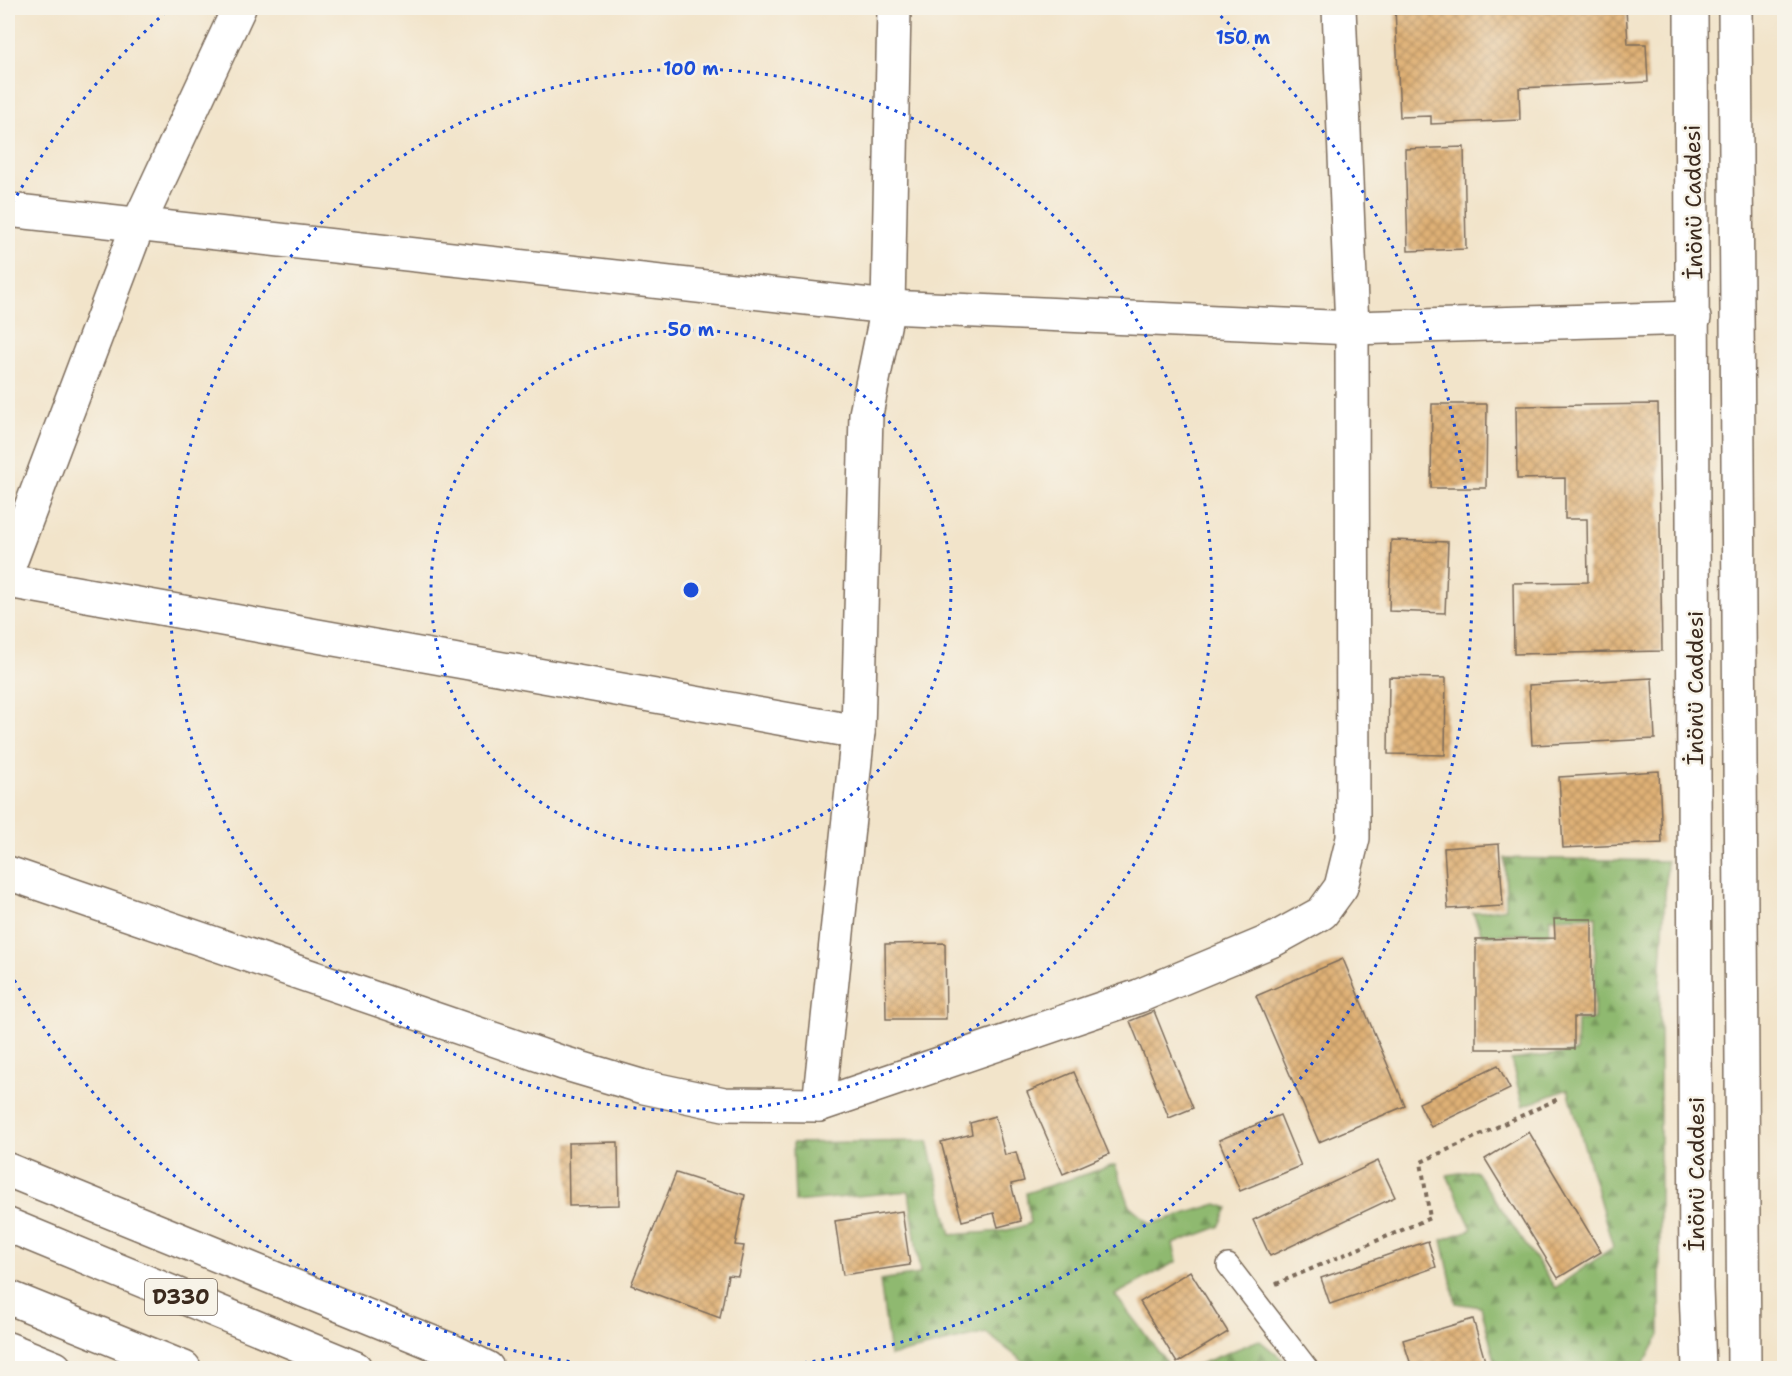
<svg xmlns="http://www.w3.org/2000/svg" width="1792" height="1376" viewBox="0 0 1792 1376" font-family="'Shantell Sans',sans-serif">
<style>
.forest{fill:url(#forest-firs);stroke:#657247;stroke-width:1.5}
.building{fill:url(#building-cross-hatch)}
.lines{fill:none;stroke-linecap:round;stroke-linejoin:round}
.service-casing{stroke:#7b6b5a;stroke-width:24}
.minor-casing{stroke:#7b6b5a;stroke-width:36}
.tertiary-casing{stroke:#7b6b5a;stroke-width:36}
.secondary-casing{stroke:#7b6b5a;stroke-width:36}
.trunk-casing{stroke:#7b6b5a;stroke-width:36}
.path{stroke:#7b6b5a;stroke-width:4;stroke-dasharray:4.5 4.5;stroke-linecap:butt}
.service{stroke:#fff;stroke-width:21}
.minor{stroke:#fff;stroke-width:33}
.tertiary{stroke:#fff;stroke-width:33}
.secondary{stroke:#fff;stroke-width:33}
.trunk{stroke:#fff;stroke-width:33}
.ring{fill:none;stroke:#1d4ed8;stroke-width:3;stroke-dasharray:3 6}
.labels{text-anchor:middle;stroke-width:5;stroke-linejoin:round;paint-order:stroke}
.shield{fill:#f7f3e8;stroke:#73665b;stroke-width:1.5}
.shield-label{font-size:21px;font-weight:bold;fill:#3b2a1e}
.street-label{font-size:22px;fill:#3b2a1e;stroke:#f7f3e8}
.centre{fill:#1d4ed8;stroke:#f7f3e8;stroke-width:3}
.ring-label{font-size:18px;text-anchor:middle;font-weight:bold;fill:#1d4ed8;stroke:#f7f3e8;stroke-width:5;stroke-linejoin:round;paint-order:stroke}
</style>
<defs>
<pattern id="forest-firs" width="22" height="20" patternUnits="userSpaceOnUse" patternTransform="scale(1.5)"><rect width="22" height="20" fill="#8fb970"/><path d="M5 1l3.5 6h-7zM16 11l3.5 6h-7z" fill="#76975b"/></pattern>
<pattern id="building-cross-hatch" width="8" height="8" patternUnits="userSpaceOnUse" patternTransform="scale(1.5)"><rect width="8" height="8" fill="#dfb176"/><path d="M0 0l8 8M0 8l8-8" fill="none" stroke="#b69060"/></pattern>
</defs>
<rect width="100%" height="100%" fill="#f7f3e8"/>
<filter id="ink" filterUnits="userSpaceOnUse"><feTurbulence type="fractalNoise" baseFrequency=".0167" numOctaves="2"/><feDisplacementMap in="SourceGraphic" scale="12" xChannelSelector="R" yChannelSelector="G"/><feConvolveMatrix kernelMatrix="1 2 1 2 8 2 1 2 1" color-interpolation-filters="sRGB"/></filter>
<filter id="wash" filterUnits="userSpaceOnUse"><feTurbulence type="fractalNoise" baseFrequency=".008" numOctaves="4" result="noise"/><feDisplacementMap in="SourceGraphic" scale="24" xChannelSelector="R" yChannelSelector="G"/><feGaussianBlur stdDeviation="1.35" result="paint"/><feColorMatrix in="noise" values="0 0 0 0 0 0 0 0 0 0 0 0 0 0 0 0 0 1.4 0 .05"/><feComposite in="paint" operator="in"/></filter>
<g filter="url(#wash)">
<rect width="100%" height="100%" fill="#f2e4ca"/>
<g class="forest">
<path d="M1505,858L1667,861L1660,984V1335L1641,1368H1497L1481,1307L1456,1303L1442,1240L1472,1229L1447,1175L1475,1170L1555,1288L1613,1247L1568,1089L1523,1106L1511,1060L1576,1052L1577,1020L1594,1019L1596,916L1550,918L1549,934L1482,935L1473,913L1506,908Z"/>
<path d="M928,1141L951,1235C977,1232 1007,1234 1030,1223L1026,1193L1115,1165L1130,1206L1151,1224L1217,1204L1228,1208L1219,1227L1173,1244L1177,1261L1115,1295L1171,1368H1032L986,1333L890,1356L880,1280L920,1274L909,1191L795,1202L793,1143Z"/>
<path d="M1259,1340L1293,1368H1190Z"/>
</g>
<g id="blocks">
<g class="building">
<path d="M1395,8H1626L1628,44H1646L1648,82L1519,88L1520,120L1431,124V116L1400,117Z"/>
<path d="M1464,147L1466,249L1408,251L1405,149Z"/>
<path d="M1432,404H1487L1486,488H1431Z"/>
<path d="M1658,404L1662,651L1514,654L1513,583L1588,582L1587,519H1565V478L1517,479L1516,406Z"/>
<path d="M1391,540L1448,542L1445,613L1389,611Z"/>
<path d="M1389,677L1446,678L1445,755L1388,754Z"/>
<path d="M1652,678L1655,739L1532,745L1529,685Z"/>
<path d="M1659,771L1662,843L1563,848L1559,777Z"/>
<path d="M1499,844L1503,906L1448,909L1444,848Z"/>
<path d="M1554,919H1592V1017H1574V1049H1476V939L1555,938Z"/>
<path d="M945,943L946,1019H886L885,944Z"/>
<path d="M1343,959L1405,1106L1319,1142L1256,996Z"/>
<path d="M1154,1011L1193,1108L1169,1118L1130,1021Z"/>
<path d="M1498,1065L1510,1089L1431,1127L1419,1103Z"/>
<path d="M1074,1072L1109,1154L1063,1174L1027,1092Z"/>
<path d="M1280,1115L1301,1166L1240,1191L1219,1140Z"/>
<path d="M995,1116L1005,1155L1016,1152L1024,1181L1011,1184L1021,1221L998,1227L994,1213L962,1221L941,1142L972,1134L970,1123Z"/>
<path d="M1529,1132L1601,1252L1558,1278L1485,1159Z"/>
<path d="M618,1142L619,1205L569,1206L568,1143Z"/>
<path d="M1378,1161L1395,1197L1270,1256L1253,1220Z"/>
<path d="M676,1173L745,1195L735,1245L744,1246L738,1276L728,1275L720,1318L631,1285Z"/>
<path d="M902,1211L910,1265L843,1275L835,1221Z"/>
<path d="M1428,1241L1436,1267L1330,1304L1321,1278Z"/>
<path d="M1190,1271L1228,1332L1177,1363L1140,1302Z"/>
<path d="M1473,1319L1487,1368H1412L1403,1340Z"/>
</g>
</g>
</g>
<g filter="url(#ink)">
<use href="#blocks" fill-opacity="0" stroke="#7b6b5a" stroke-width="1.5"/>
<g class="lines">
<defs>
<path id="service" d="M1228,1265L1307,1368"/>
<g id="minor">
<path d="M8,210L888,307L1352,328L1694,318"/>
<path d="M8,581L858,732"/>
<path d="M8,873L563,1063L644,1087L724,1104L819,1105L1139,996L1273,940L1322,913L1341,887L1353,838L1352,328L1339,8"/>
<path d="M819,1105L858,732L866,414L888,307L894,8"/>
</g>
<path id="tertiary" d="M8,568L138,225L239,8"/>
<g id="secondary">
<path d="M1691,8L1696,1289L1699,1368"/>
<path d="M1735,8L1744,1368"/>
<path d="M8,1170L448,1349L487,1368"/>
<path d="M8,1349L55,1368"/>
</g>
<g id="trunk">
<path d="M8,1225L355,1368"/>
<path d="M8,1297L184,1368"/>
</g>
</defs>
<use href="#service" class="service-casing"/>
<use href="#minor" class="minor-casing"/>
<use href="#tertiary" class="tertiary-casing"/>
<use href="#secondary" class="secondary-casing"/>
<use href="#trunk" class="trunk-casing"/>
<path class="path" d="M1276,1284L1430,1218L1421,1162L1560,1098"/>
<use href="#service" class="service"/>
<use href="#minor" class="minor"/>
<use href="#tertiary" class="tertiary"/>
<use href="#secondary" class="secondary"/>
<use href="#trunk" class="trunk"/>
</g>
</g>
<g class="ring">
<circle cx="691" cy="590" r="260"/>
<circle cx="691" cy="590" r="521"/>
<path d="M623 1368A781 781 0 0 1 8 969M8 211A781 781 0 0 1 168 10M1214 10A781 781 0 0 1 759 1368"/>
</g>
<g class="labels">
<rect class="shield" x="145" y="1279" width="72" height="36" rx="4.5"/>
<g class="shield-label">
<text x="181" y="1304">D330</text>
</g>
<g class="street-label">
<text transform="translate(1693 202) rotate(-91)" y="8">İnönü Caddesi</text>
<text transform="translate(1695 688) rotate(-90)" y="8">İnönü Caddesi</text>
<text transform="translate(1696 1174) rotate(-90)" y="8">İnönü Caddesi</text>
</g>
</g>
<circle cx="691" cy="590" r="9" class="centre"/>
<g class="ring-label">
<text x="1243" y="44">150 m</text>
<text x="691" y="75">100 m</text>
<text x="691" y="336">50 m</text>
</g>
<rect width="1792" height="1376" fill="none" stroke="#f7f3e8" stroke-width="30"/>
</svg>
